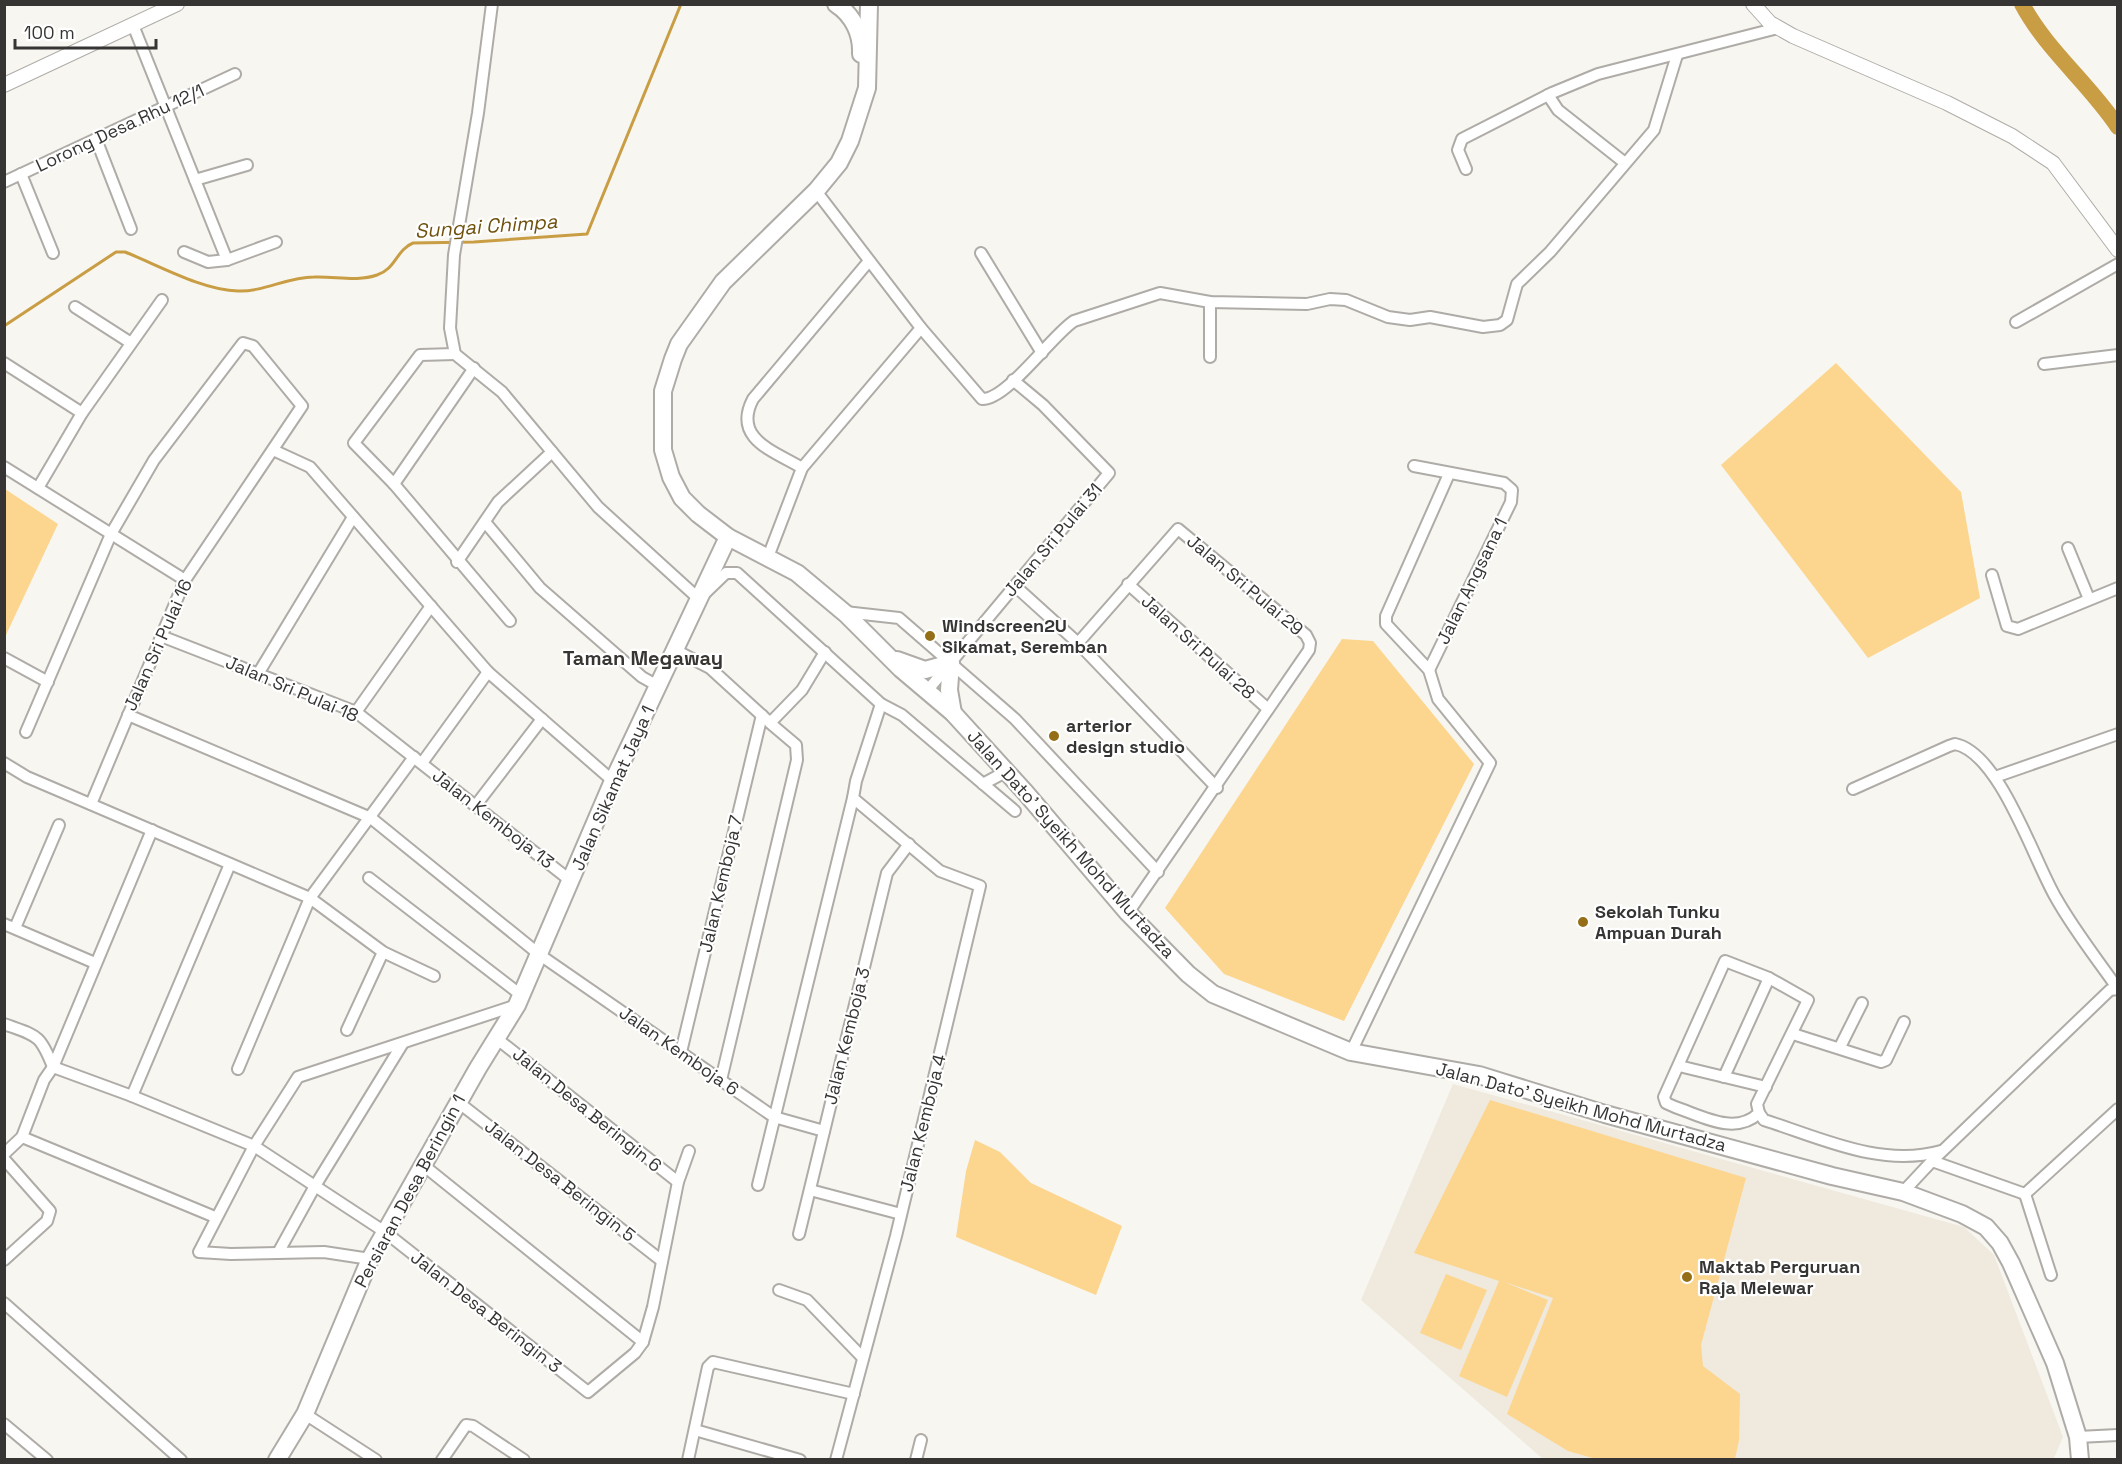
<svg xmlns="http://www.w3.org/2000/svg" width="2122" height="1464" viewBox="0 0 2122 1464" font-family="'Space Grotesk',sans-serif">
<style>
.built{fill:#efe9de}
.green{fill:#fcd68f}
.lines{fill:none;stroke-linecap:round;stroke-linejoin:round}
.stream{stroke:#c99d44;stroke-width:3}
.river{stroke:#c99d44;stroke-width:16}
.minor-casing{stroke:#afaca8;stroke-width:14}
.tertiary-casing{stroke:#afaca8;stroke-width:16}
.secondary-casing{stroke:#afaca8;stroke-width:20}
.minor{stroke:#fff;stroke-width:10}
.tertiary{stroke:#fff;stroke-width:14}
.secondary{stroke:#fff;stroke-width:16}
.poi-dot{fill:#956e18;stroke:#fff;stroke-width:2}
.labels{text-anchor:middle;stroke-width:4.5;stroke-linejoin:round;paint-order:stroke}
.street-label{font-size:18px;fill:#363534;stroke:#fff}
.poi-label{font-size:18px;font-weight:bold;fill:#363534;stroke:#fff;text-anchor:start}
.water-label{font-size:20px;font-style:italic;fill:#6f510d;stroke:#fff}
.neighbourhood-label{font-size:20px;font-weight:bold;fill:#383632;stroke:#fff}
</style>
<rect width="100%" height="100%" fill="#f8f6f1"/>
<path class="built" d="M1453,1084L1964,1227L1994,1255L2063,1437L2053,1460L1543,1459L1361,1300Z"/>
<g class="green">
<path d="M1836,363L1961,492L1980,598L1868,658L1721,465Z"/>
<path d="M5,489L58,524L5,637Z"/>
<path d="M1342,639L1373,641L1474,764L1344,1021L1224,974L1165,908Z"/>
<path d="M1490,1100L1746,1178L1701,1345L1703,1366L1740,1394L1739,1440L1735,1459H1596L1568,1451L1507,1414L1553,1298L1504,1282L1548,1300L1507,1397L1459,1376L1499,1281L1414,1253Z"/>
<path d="M975,1140L1000,1152L1031,1183L1122,1226L1096,1295L956,1237L966,1171Z"/>
<path d="M1446,1274L1487,1290L1461,1350L1420,1333Z"/>
</g>
<g class="lines">
<path class="stream" d="M4,326L116,252H125C158,265 202,290 238,291C264,292 287,277 314,277C335,276 357,282 377,275C396,269 396,250 413,243L474,242L587,234L681,4"/>
<path class="river" d="M2022,4C2047,51 2089,83 2118,127"/>
<defs>
<g id="minor">
<path d="M492,4L478,113L454,255L450,328L455,354L502,392L598,507L699,599L726,573H737L881,704L902,715L1015,811"/>
<path d="M133,25L227,260"/>
<path d="M1548,95L1558,110L1625,163"/>
<path d="M96,139L131,229"/>
<path d="M1466,169L1458,150L1462,139L1552,93L1598,74L1778,28"/>
<path d="M21,174L53,253"/>
<path d="M195,180L247,165"/>
<path d="M4,182L235,74"/>
<path d="M816,191L921,328L982,399C1007,400 1052,335 1074,321L1160,293L1210,302L1307,304L1330,299L1346,300L1388,317L1410,320L1430,317L1483,327L1500,325L1507,320L1517,284L1550,252L1654,130L1677,55"/>
<path d="M184,252L208,262L227,260L276,242"/>
<path d="M981,253L1042,353"/>
<path d="M1210,302V357"/>
<path d="M75,307L131,343"/>
<path d="M2016,322L2118,264"/>
<path d="M455,354L420,355L354,443L394,484L510,621"/>
<path d="M4,363L82,413"/>
<path d="M2044,364L2118,355"/>
<path d="M273,450L310,467L488,672L613,781"/>
<path d="M1414,466L1504,483L1512,490L1511,502L1429,670"/>
<path d="M4,467L185,580"/>
<path d="M802,468C774,451 732,439 753,399L869,261"/>
<path d="M394,484L474,368"/>
<path d="M38,488L82,413L162,300"/>
<path d="M485,522L540,588L642,677L658,686"/>
<path d="M2068,548L2089,599"/>
<path d="M768,557L802,468L921,328"/>
<path d="M457,562L498,502L552,452"/>
<path d="M1992,575L2007,626L2018,629L2118,588"/>
<path d="M1128,584L1268,709"/>
<path d="M1015,586L1078,643L1217,788"/>
<path d="M845,612L899,618L1015,719L1158,872"/>
<path d="M161,636L356,712L571,881"/>
<path d="M1078,643L1178,529L1306,635L1310,643L1309,650L1128,913"/>
<path d="M675,650L710,668L767,720"/>
<path d="M4,658L48,682"/>
<path d="M258,674L353,517"/>
<path d="M927,691L1109,473L1043,405L1013,380"/>
<path d="M356,712L431,606"/>
<path d="M128,715L371,818L540,955L774,1117L824,1131"/>
<path d="M26,732L111,534L154,460L243,343L253,346L302,406L185,580L91,804"/>
<path d="M4,763L27,777L310,898L383,952L434,976"/>
<path d="M422,763L488,672"/>
<path d="M1995,777L2118,734"/>
<path d="M983,784L1007,771"/>
<path d="M1853,789L1949,746L1955,744C2000,753 2034,861 2056,898C2074,930 2097,959 2118,989"/>
<path d="M476,805L542,719"/>
<path d="M369,878L521,995"/>
<path d="M4,924L95,963"/>
<path d="M15,928L59,825"/>
<path d="M1725,961L1769,978L1808,1000L1757,1104L1759,1113C1735,1136 1702,1116 1675,1107L1666,1103L1664,1097Z"/>
<path d="M4,1024C37,1036 40,1034 53,1067L132,1096L254,1146L385,1232L588,1392L635,1353L643,1342L653,1307L678,1182L689,1151"/>
<path d="M347,1030L383,952"/>
<path d="M1793,1034L1881,1062L1886,1060L1904,1022"/>
<path d="M496,1038L678,1182"/>
<path d="M1840,1047L1862,1003"/>
<path d="M681,1052L762,715"/>
<path d="M1351,1052L1490,763L1438,699L1429,670L1386,624V616L1449,474"/>
<path d="M1679,1066L1766,1087"/>
<path d="M238,1069L310,898L414,757"/>
<path d="M1724,1077L1769,978"/>
<path d="M721,1080L797,760L796,745L770,723L802,690L825,652"/>
<path d="M132,1096L230,864"/>
<path d="M458,1102L662,1261"/>
<path d="M1759,1113L1764,1120C1821,1138 1881,1168 1941,1151"/>
<path d="M22,1137L215,1217"/>
<path d="M4,1154L22,1137L44,1080L53,1067L152,830"/>
<path d="M4,1159L50,1211L47,1221L4,1260"/>
<path d="M1932,1161L2110,990L2118,989"/>
<path d="M423,1165L643,1342"/>
<path d="M758,1185L853,798"/>
<path d="M810,1190L901,1214"/>
<path d="M1903,1192L1932,1161L2025,1194L2118,1109"/>
<path d="M2025,1194L2051,1275"/>
<path d="M799,1234L887,873L909,844"/>
<path d="M278,1253L315,1186L403,1043"/>
<path d="M370,1259L324,1252L231,1254L199,1252L254,1146L298,1077L517,1005"/>
<path d="M779,1290L807,1300L863,1358"/>
<path d="M4,1303L181,1460"/>
<path d="M305,1414L376,1460"/>
<path d="M4,1424L47,1460"/>
<path d="M695,1430L800,1460"/>
<path d="M2078,1437L2118,1435"/>
<path d="M442,1460L466,1425L473,1426L524,1460"/>
<path d="M688,1460L708,1367L713,1362L854,1394"/>
<path d="M836,1460L896,1236L980,886L940,871L853,798L856,781L881,704"/>
<path d="M916,1460L921,1440"/>
</g>
<g id="tertiary">
<path d="M1753,4L1770,23L1793,36L1947,103L2012,136L2053,163L2118,250"/>
<path d="M4,85L177,4"/>
</g>
<g id="secondary">
<path d="M836,4C853,15 862,34 861,54"/>
<path d="M869,4L867,88L850,141L839,163L816,191L723,282L679,344L673,359L663,391V450L671,477L682,498L698,514L728,537L797,573L846,614L901,669L953,713L1025,792L1128,913L1188,974L1213,994L1351,1052L1479,1075L1605,1114L1832,1176L1903,1192L1962,1214L1986,1227L2000,1243L2011,1263L2055,1363L2078,1437L2080,1460"/>
<path d="M897,660L925,670L951,663L949,690L953,713"/>
<path d="M277,1460L305,1414L370,1259L478,1068L517,1005L613,781L728,537"/>
</g>
</defs>
<use href="#minor" class="minor-casing"/>
<use href="#tertiary" class="tertiary-casing"/>
<use href="#secondary" class="secondary-casing"/>
<use href="#minor" class="minor"/>
<use href="#tertiary" class="tertiary"/>
<use href="#secondary" class="secondary"/>
</g>
<g class="poi-dot">
<circle cx="930" cy="636" r="6"/>
<circle cx="1054" cy="736" r="6"/>
<circle cx="1583" cy="922" r="6"/>
<circle cx="1687" cy="1277" r="6"/>
</g>
<g class="labels">
<g class="street-label">
<text transform="translate(120 128) rotate(-25)" y="6">Lorong Desa Rhu 12/1</text>
<text transform="translate(1053 540) rotate(-50)" y="6">Jalan Sri Pulai 31</text>
<text transform="translate(1472 581) rotate(-64)" y="6">Jalan Angsana 1</text>
<text transform="translate(1245 585) rotate(40)" y="6">Jalan Sri Pulai 29</text>
<text transform="translate(158 645) rotate(-66)" y="6">Jalan Sri Pulai 16</text>
<text transform="translate(1198 647) rotate(42)" y="6">Jalan Sri Pulai 28</text>
<text transform="translate(292 689) rotate(23)" y="6">Jalan Sri Pulai 18</text>
<text transform="translate(613 788) rotate(-66)" y="6">Jalan Sikamat Jaya 1</text>
<text transform="translate(493 819) rotate(38)" y="6">Jalan Kemboja 13</text>
<text transform="translate(1071 844) rotate(48)" y="6">Jalan Dato' Syeikh Mohd Murtadza</text>
<text transform="translate(721 884) rotate(-77)" y="6">Jalan Kemboja 7</text>
<text transform="translate(847 1036) rotate(-76)" y="6">Jalan Kemboja 3</text>
<text transform="translate(679 1051) rotate(35)" y="6">Jalan Kemboja 6</text>
<text transform="translate(1581 1107) rotate(15)" y="6">Jalan Dato' Syeikh Mohd Murtadza</text>
<text transform="translate(587 1110) rotate(39)" y="6">Jalan Desa Beringin 6</text>
<text transform="translate(923 1123) rotate(-76)" y="6">Jalan Kemboja 4</text>
<text transform="translate(560 1181) rotate(38)" y="6">Jalan Desa Beringin 5</text>
<text transform="translate(410 1191) rotate(-62)" y="6">Persiaran Desa Beringin 1</text>
<text transform="translate(486 1312) rotate(38)" y="6">Jalan Desa Beringin 3</text>
</g>
<g class="poi-label">
<text x="942" y="632">Windscreen2U<tspan x="942" dy="21">Sikamat, Seremban</tspan></text>
<text x="1066" y="732">arterior<tspan x="1066" dy="21">design studio</tspan></text>
<text x="1595" y="918">Sekolah Tunku<tspan x="1595" dy="21">Ampuan Durah</tspan></text>
<text x="1699" y="1273">Maktab Perguruan<tspan x="1699" dy="21">Raja Melewar</tspan></text>
</g>
<g class="water-label">
<text transform="translate(486 226) rotate(-4)" y="7">Sungai Chimpa</text>
</g>
<g class="neighbourhood-label">
<text x="643" y="665">Taman Megaway</text>
</g>
</g>
<rect width="2122" height="1464" fill="none" stroke="#363534" stroke-width="12"/>
<path d="M15 39v9h141v-9" fill="none" stroke="#363534" stroke-width="3"/>
<text x="24" y="39" font-size="18" fill="#363534" stroke="#ffffff" stroke-width="4.5" paint-order="stroke">100 m</text>
</svg>
